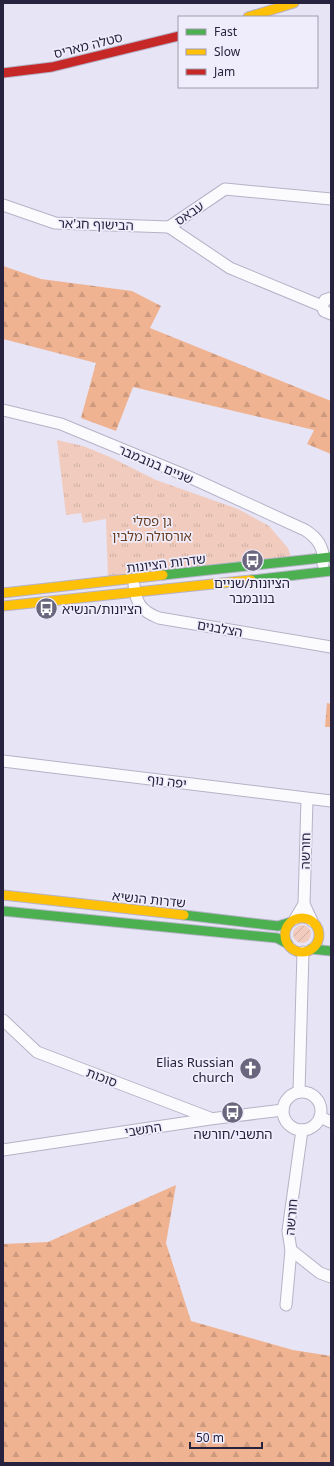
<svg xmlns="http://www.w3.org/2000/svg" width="334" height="1466" viewBox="0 0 334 1466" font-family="'Noto Sans','Noto Sans Hebrew',sans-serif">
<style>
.forest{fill:url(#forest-firs)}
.park{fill:url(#park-tufts)}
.garden{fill:url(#garden-furrows)}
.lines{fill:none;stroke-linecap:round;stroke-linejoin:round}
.street-casing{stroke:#b6b2c7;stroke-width:13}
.fast-casing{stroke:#b6b2c7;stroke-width:11}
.slow-casing{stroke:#b6b2c7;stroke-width:11}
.jam-casing{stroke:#b6b2c7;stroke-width:11}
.street{stroke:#fbfbfe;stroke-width:11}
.fast{stroke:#4caf50;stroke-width:9}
.slow{stroke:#ffc107;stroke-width:9}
.jam{stroke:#c62828;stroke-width:9}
.labels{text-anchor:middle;stroke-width:3.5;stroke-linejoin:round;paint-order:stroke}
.street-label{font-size:13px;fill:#27223d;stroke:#efedfc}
.park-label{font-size:13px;fill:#673b1e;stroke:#efedfc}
.poi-label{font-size:13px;fill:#27223d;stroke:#efedfc}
</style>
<defs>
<pattern id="forest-firs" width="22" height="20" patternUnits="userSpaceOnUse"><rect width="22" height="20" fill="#f0b391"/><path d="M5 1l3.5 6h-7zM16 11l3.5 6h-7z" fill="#ce9a7e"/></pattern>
<pattern id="park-tufts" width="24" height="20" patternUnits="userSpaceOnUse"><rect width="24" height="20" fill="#f1ccbe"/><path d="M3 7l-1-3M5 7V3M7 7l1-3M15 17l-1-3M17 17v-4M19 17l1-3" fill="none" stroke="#cfafa4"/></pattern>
<pattern id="garden-furrows" width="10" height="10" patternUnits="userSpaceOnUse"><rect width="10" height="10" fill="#f1ccbe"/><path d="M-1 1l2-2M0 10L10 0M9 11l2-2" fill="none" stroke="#cfafa4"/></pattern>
</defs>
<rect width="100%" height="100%" fill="#e7e4f5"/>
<g class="forest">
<path d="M3,266L41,279L132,291L161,306L150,328L331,401V454L307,444L314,430L133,387L116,431L81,418L96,363L3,339Z"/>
<path d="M327,703L331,704V727H325Z"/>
<path d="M176,1185L166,1243L191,1321L293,1350L331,1356V1463H3V1244L48,1242Z"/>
</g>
<path class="park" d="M57,440L83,446L110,457L156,480L238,509L269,526L288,548L291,557L108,579L106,519L83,523L81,513L66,515Z"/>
<circle class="garden" cx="302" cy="934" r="9"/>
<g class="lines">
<defs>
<g id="street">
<path d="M3,205L55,223L169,227"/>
<path d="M169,227L225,189L331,199"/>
<path d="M169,227L230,268L322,306"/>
<path d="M331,298L325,300L322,306L324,311L331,314"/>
<path d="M3,410L61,424L187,476L305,530C318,538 325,549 323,564"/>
<path d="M134,585C136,603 141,611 159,618L331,647"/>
<path d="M3,761L331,801"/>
<path d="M304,904L312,921"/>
<path d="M295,919L304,904L307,799"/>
<path d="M3,1020L37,1052L210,1118"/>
<path d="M299,1092L303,952"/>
<circle cx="302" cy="1111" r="19"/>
<path d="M320,1117L331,1122"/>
<path d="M3,1150L210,1119L283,1110"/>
<path d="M291,1250L320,1273L331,1277"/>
<path d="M286,1305L291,1250L288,1231L302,1130"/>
</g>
<g id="fast">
<path d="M163,575L331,557"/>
<path d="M251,580L331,571"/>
<path d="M3,911L277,938L288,944"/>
<path d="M184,915L278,926L291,922"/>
<path d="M311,949L331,951"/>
</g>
<g id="slow">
<path d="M248,17L294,3"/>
<path d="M3,593L163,575"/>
<path d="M3,606L251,580"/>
<path d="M3,895L184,915"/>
<circle cx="302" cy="935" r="17"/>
</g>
<path id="jam" d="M3,73L52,67L179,36"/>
</defs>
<use href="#street" class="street-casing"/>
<use href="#fast" class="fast-casing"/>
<use href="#slow" class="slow-casing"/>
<use href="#jam" class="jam-casing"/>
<use href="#street" class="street"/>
<use href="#fast" class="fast"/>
<use href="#slow" class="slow"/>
<use href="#jam" class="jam"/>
</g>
<defs>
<symbol id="bus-disc" viewBox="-11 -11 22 22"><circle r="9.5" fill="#6a667d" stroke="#efedfc"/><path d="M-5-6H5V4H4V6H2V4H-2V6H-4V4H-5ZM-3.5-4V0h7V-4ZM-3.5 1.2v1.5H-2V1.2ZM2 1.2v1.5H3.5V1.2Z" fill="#fff"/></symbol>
<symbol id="church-disc" viewBox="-11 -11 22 22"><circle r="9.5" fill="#6a667d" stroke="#efedfc"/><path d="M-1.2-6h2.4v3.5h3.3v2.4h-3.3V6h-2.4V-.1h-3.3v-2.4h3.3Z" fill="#fff"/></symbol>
</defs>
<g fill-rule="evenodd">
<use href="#bus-disc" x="240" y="548" width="25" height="25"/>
<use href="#bus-disc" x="34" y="596" width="25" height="25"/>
<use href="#church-disc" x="238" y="1056" width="25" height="25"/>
<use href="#bus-disc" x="220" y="1100" width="25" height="25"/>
</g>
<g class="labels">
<g class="street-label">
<text transform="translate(88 45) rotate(-14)" y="5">סטלה מאריס</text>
<text transform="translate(189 213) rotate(-34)" y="5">עבאס</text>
<text transform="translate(96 224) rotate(2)" y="5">הבישוף חג'אר</text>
<text transform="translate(156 464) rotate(23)" y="5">שניים בנובמבר</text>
<text transform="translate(166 563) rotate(-7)" y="5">שדרות הציונות</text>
<text transform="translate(220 628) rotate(10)" y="5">הצלבנים</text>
<text transform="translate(167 781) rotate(7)" y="5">יפה נוף</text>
<text transform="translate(305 851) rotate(-89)" y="5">חורשה</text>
<text transform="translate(149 899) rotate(6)" y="5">שדרות הנשיא</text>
<text transform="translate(102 1077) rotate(21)" y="5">סוכות</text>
<text transform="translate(143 1129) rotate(-9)" y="5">התשבי</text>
<text transform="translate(291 1217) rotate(-85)" y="5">חורשה</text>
</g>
<g class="park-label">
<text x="152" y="526">גן פסלי<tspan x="152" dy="15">אורסולה מלבין</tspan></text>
</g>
<g class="poi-label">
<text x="252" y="588">הציונות/שניים<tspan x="252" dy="15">בנובמבר</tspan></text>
<text x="62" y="614" text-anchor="start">הציונות/הנשיא</text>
<text x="234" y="1067" text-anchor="end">Elias Russian<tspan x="234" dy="15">church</tspan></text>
<text x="233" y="1139">התשבי/חורשה</text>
</g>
</g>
<rect width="334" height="1466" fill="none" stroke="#27223d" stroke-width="8"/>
<rect x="178" y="16" width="140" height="72" fill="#efedfc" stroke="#9f9cb0"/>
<rect x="186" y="29" width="20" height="6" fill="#4caf50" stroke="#9f9cb0"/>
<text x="214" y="36" font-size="12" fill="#27223d">Fast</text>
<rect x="186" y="49" width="20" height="6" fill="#ffc107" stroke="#9f9cb0"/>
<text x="214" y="56" font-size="12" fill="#27223d">Slow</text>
<rect x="186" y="69" width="20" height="6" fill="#c62828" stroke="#9f9cb0"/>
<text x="214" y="76" font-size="12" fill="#27223d">Jam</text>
<path d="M190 1442v6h72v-6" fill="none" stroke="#27223d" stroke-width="2"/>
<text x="196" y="1442" font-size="12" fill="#27223d" stroke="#efedfc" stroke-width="3" paint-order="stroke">50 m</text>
</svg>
